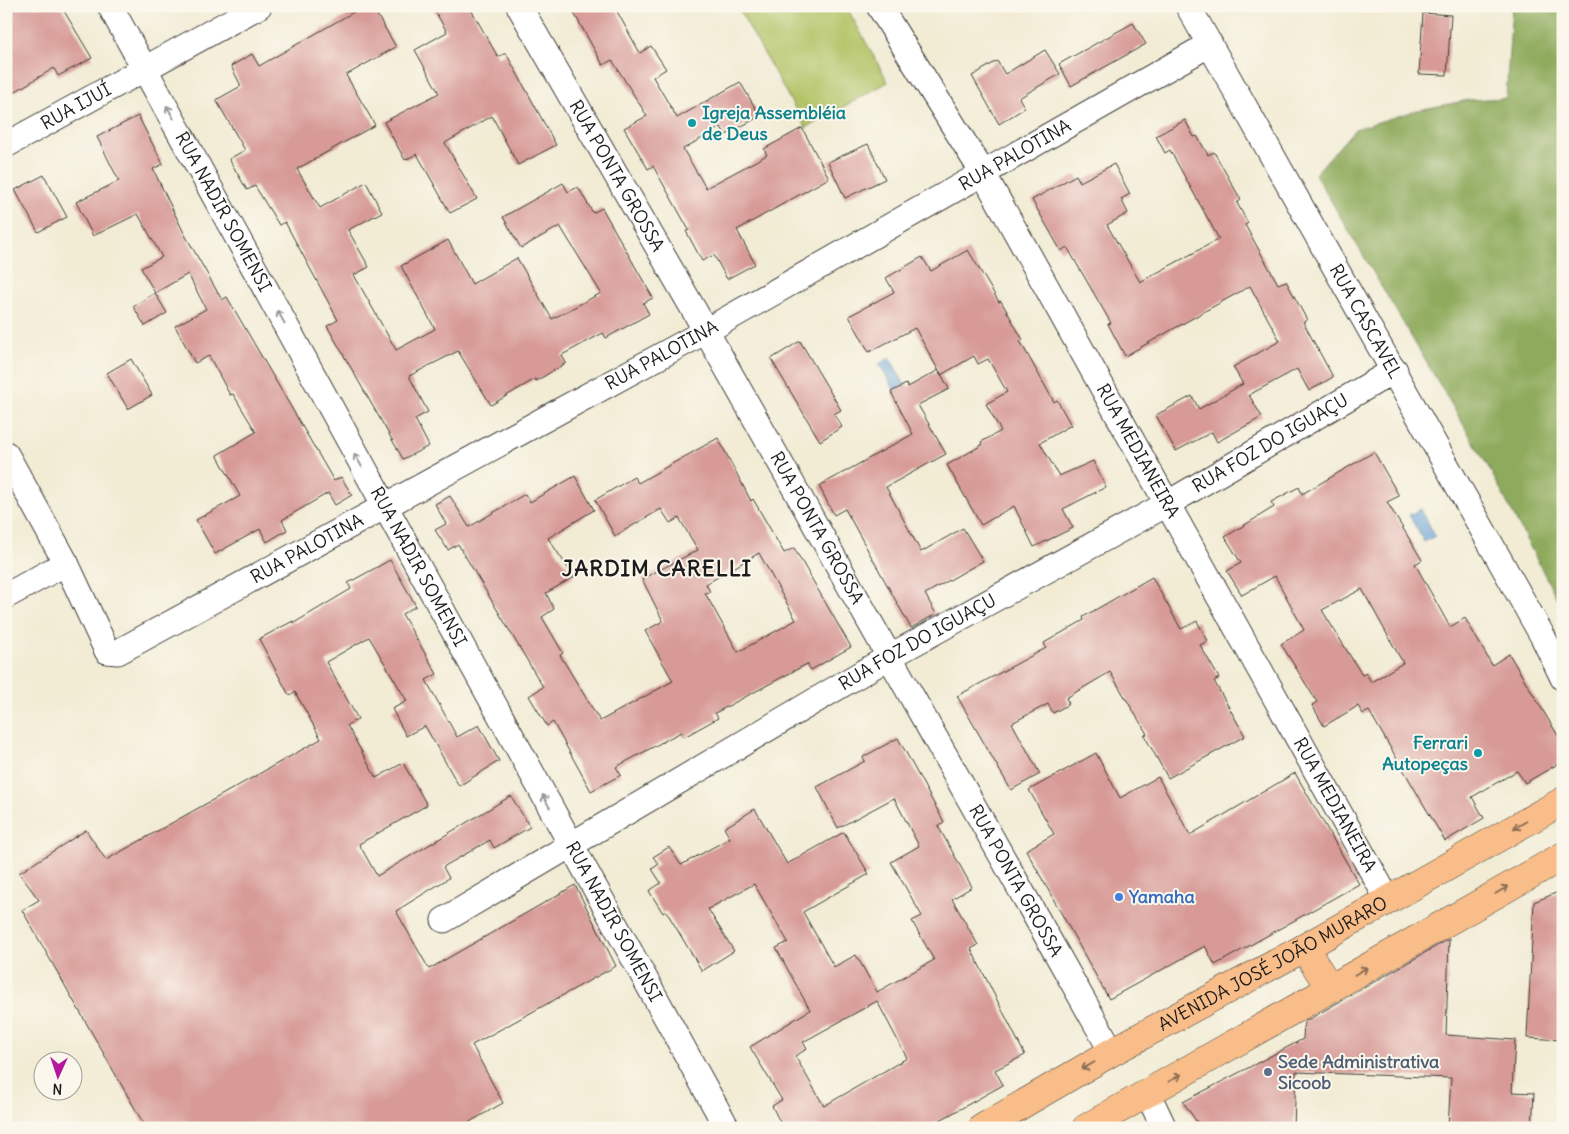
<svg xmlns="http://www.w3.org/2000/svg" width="1569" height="1134" viewBox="0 0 1569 1134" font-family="Delius,sans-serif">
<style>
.green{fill:#b3c467;stroke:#687042}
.forest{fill:#8eaa5c;stroke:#55633c}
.water{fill:#63a0d4;stroke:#405e78}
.building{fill:#d79a96;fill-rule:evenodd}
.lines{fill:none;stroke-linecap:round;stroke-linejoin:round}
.minor-casing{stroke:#3c3b38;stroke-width:27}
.major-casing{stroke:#3c3b38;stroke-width:29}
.minor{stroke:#fff;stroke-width:25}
.major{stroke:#f8bd89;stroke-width:28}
.oneway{stroke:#999}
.oneway2{stroke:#8a6c52}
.culture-dot{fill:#0f9aa8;stroke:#fbf7ec;stroke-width:2}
.shop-dot{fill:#3f7fe0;stroke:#fbf7ec;stroke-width:2}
.service-dot{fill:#5c6f8a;stroke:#fbf7ec;stroke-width:2}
.labels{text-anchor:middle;stroke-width:4;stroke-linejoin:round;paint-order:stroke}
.street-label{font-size:18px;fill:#1c1c1c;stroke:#fbf7ec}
.culture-label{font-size:18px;font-weight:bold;fill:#0d838f;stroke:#fbf7ec;text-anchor:start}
.shop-label{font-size:18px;font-weight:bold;fill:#366cbe;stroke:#fbf7ec;text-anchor:start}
.service-label{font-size:18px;font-weight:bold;fill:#4e5e75;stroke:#fbf7ec;text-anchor:start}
.district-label{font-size:22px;font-weight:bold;letter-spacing:1px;fill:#1c1c1c;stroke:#fbf7ec}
</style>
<rect width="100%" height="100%" fill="#fbf7ec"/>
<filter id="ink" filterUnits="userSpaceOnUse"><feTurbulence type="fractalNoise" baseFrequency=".02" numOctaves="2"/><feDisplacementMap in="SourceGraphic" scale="10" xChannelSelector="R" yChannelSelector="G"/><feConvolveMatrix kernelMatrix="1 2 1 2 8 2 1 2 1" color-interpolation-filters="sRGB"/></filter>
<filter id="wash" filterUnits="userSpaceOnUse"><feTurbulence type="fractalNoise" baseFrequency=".0096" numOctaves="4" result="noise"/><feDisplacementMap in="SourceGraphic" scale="20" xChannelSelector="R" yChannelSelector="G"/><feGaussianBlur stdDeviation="1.12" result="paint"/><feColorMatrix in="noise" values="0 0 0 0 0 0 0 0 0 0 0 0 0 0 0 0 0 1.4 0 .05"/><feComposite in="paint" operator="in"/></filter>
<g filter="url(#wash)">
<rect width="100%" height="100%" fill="#f2ecd5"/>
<path class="green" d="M737,6H846L888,82L806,128Z"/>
<path class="forest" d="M1512,6H1563V610L1489,468L1315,174L1355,129L1418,110L1469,100L1506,98Z"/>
<g class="water">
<path d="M890,358L905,385L895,391L879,364Z"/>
<path d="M1421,509L1435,536L1424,542L1409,515Z"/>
</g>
<g id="blocks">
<g class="building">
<path d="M6,6H61L92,58L58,76L54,68L6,97Z"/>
<path d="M364,6H372L396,47L346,75L375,125L297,169L320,208L366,182L382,212L348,230L369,267L354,275L396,350L435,329L401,266L448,240L472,284L517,258L552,319L601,293L560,226L521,248L503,217L563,183L568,192L578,187L593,213L602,208L653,298L643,303L649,314L606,338L603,333L562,355L566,363L536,381L535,379L491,405L458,351L409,376L428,412L415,419L429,446L403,459L327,326L338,320L285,222L279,225L255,186L247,190L229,159L245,150L216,100L241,86L231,66L252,54L259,66Z"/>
<path d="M432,6H469L498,57L506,53L556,145L518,165L492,116L445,143L477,199L450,213L417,154L405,160L384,122L439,93L415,50L447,32Z"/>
<path d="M570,6H614L640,53L651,46L666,69L653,77L677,118L740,82L760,116L726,135L721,127L683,149L706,188L767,155L764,149L802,128L829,178L737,230L755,264L727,279L714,255L702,261L686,231L689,230L653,166L648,169L624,128L647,116L612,60L603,65Z"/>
<path d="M1423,13L1451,15L1447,75L1419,74Z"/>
<path d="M1133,23L1146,44L1071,86L1059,64Z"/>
<path d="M1045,50L1060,74L1019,98L1025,108L999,124L972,76L997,61L1005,74Z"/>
<path d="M138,116L163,164L153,169L184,233L222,300L227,297L334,481L341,477L352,495L335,505L328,493L282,520L287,530L267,542L260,529L215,554L196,520L240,496L217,455L256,432L233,394L230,395L209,356L195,363L175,326L206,309L188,274L155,293L141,268L162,257L138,214L93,236L76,202L119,181L97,137Z"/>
<path d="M1185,120L1194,137L1197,136L1208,155L1214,152L1241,200L1237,203L1248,223L1245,225L1278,284L1286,281L1307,320L1303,322L1333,377L1309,391L1297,369L1249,395L1262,417L1217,442L1212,432L1176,451L1156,415L1192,396L1199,409L1243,384L1233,367L1280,341L1250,286L1125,356L1108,324L1111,323L1067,247L1061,251L1032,200L1076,175L1080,182L1114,164L1130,194L1121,199L1128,213L1107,225L1140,282L1219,239L1170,150L1165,153L1156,136Z"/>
<path d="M868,144L885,179L845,198L828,162Z"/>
<path d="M44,175L67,217L38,232L15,190Z"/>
<path d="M968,250L999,302L1001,301L1023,340L1020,341L1054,402L1057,400L1071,425L1040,443L1059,476L1093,461L1106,487L1063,509L1073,528L1034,547L1014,506L981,525L947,465L982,445L981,442L1001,431L986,404L1007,392L988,359L978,364L974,356L941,375L915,328L869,352L849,316L894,292L886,278L922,257L931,271Z"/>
<path d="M155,293L167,313L145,326L133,306Z"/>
<path d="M800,341L841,410L834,414L842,427L820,441L771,359Z"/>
<path d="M131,359L152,395L128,409L107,373Z"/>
<path d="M939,370L949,389L918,405L946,454L886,487L921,552L963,528L983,561L925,594L936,614L911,628L845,509L834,515L819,486L913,434L891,392L906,384L908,387Z"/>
<path d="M718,438L751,501L753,499L784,553L794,548L851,647L811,670L807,664L715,713L718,718L684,737L681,732L616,767L621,775L591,791L553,722L547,726L529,696L543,687L458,544L448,550L435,530L446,524L435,504L450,496L469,527L525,494L530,502L575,476L594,510L548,538L574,577L546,593L554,609L542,617L563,653L560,655L600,721L673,681L645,631L663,621L642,579L698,550L679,518L670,523L661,509L615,536L595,500L634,477L638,483ZM759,553L796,620L738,652L705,593L710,592L706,584Z"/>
<path d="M1374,452L1399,496L1387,502L1422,560L1415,564L1450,627L1465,618L1492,665L1509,654L1563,744V761L1525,783L1517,771L1472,797L1484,818L1445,841L1369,711L1363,714L1358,706L1324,726L1312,705L1317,702L1281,644L1304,630L1275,576L1242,595L1227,571L1241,563L1225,537L1274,507L1271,502L1299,487L1302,494ZM1362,589L1403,663L1371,682L1366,673L1362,675L1322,610Z"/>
<path d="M390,560L416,606L402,614L437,674L426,680L457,737L479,725L499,761L459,786L425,726L406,736L392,709L407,701L369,637L326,662L358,719L347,725L376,778L403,763L427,805L359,844L377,876L511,796L530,827L494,848L490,840L443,867L449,878L396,911L429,969L575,885L616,966L472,1045L503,1103L459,1128H146L22,910L39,900L19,873L86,830L106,860L321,739L295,692L289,695L259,639L293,621L294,623L351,589L348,583Z"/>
<path d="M1152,577L1181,629L1197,621L1208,641L1200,645L1219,678L1214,681L1245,736L1168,778L1144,735L1147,734L1110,672L1066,698L1069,704L1053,713L1048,704L1012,723L1040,774L1011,790L957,696L1046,648L1044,643L1084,620L1083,617Z"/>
<path d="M898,738L944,822L938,826L972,887L952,899L978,945L971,949L1025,1055L995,1070L1003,1085L926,1128H783L772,1106L782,1100L750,1047L810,1010L776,948L788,942L754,884L708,909L734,951L702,971L666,911L663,913L649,891L661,883L652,869L659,864L653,857L669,847L681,865L730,838L724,828L755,809L787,864L844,832L869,874L803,912L834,967L856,955L877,992L934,960L912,921L922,916L891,862L919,846L894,798L838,828L817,787L865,761L863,757ZM877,1001L907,1058L824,1106L795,1056L807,1049L803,1042Z"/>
<path d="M1096,753L1120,798L1158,777L1190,835L1295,773L1359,884L1215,965L1205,946L1109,999L1026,850L1054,834L1029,790Z"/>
<path d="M1563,890V1040L1527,1038L1534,902Z"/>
<path d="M1449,939L1446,1035L1515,1040L1512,1092L1534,1093L1532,1128H1448L1451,1078L1296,1072L1294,1128H1201L1183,1102L1303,1039L1304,1022Z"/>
</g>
</g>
</g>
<g filter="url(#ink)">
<use href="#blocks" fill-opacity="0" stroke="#3c3b38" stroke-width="1"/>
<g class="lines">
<defs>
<g id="minor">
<path id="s1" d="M110,6L727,1128"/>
<path id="s2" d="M519,6L706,331L1112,1052"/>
<path id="s3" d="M879,6L983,173L1388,900"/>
<path id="s4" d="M1188,6L1543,637L1563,678"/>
<path id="s5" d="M6,145L259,6"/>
<path id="s6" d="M6,454L66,563L107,651L118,652L706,331L1210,44"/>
<path d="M6,596L66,563"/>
<path id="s7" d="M444,920L889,657L1167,504L1395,370"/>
<path d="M1148,1094L1164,1128"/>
</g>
<g id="major">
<path d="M1304,948L1330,988"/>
<path id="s8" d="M982,1128L1112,1052L1304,948L1563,801"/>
<path d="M1086,1128L1563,856"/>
</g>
</defs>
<use href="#minor" class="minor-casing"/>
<use href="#major" class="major-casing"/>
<use href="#minor" class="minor"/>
<use href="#major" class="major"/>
</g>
<defs><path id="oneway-shaft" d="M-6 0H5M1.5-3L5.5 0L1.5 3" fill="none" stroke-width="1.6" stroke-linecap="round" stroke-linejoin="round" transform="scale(1.25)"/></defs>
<g class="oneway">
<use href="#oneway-shaft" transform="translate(170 112) rotate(-119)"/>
<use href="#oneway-shaft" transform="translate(281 317) rotate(-119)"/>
<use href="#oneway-shaft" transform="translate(358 460) rotate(-119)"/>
<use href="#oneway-shaft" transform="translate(546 801) rotate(-119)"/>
</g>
<g class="oneway2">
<use href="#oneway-shaft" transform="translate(1520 825) rotate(150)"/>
<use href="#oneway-shaft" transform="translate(1502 890) rotate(-30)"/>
<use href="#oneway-shaft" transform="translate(1361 971) rotate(-30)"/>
<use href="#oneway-shaft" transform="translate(1088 1066) rotate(150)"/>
<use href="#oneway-shaft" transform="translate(1175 1078) rotate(-30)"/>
</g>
</g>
<g class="culture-dot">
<circle cx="692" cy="123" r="5"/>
<circle cx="1478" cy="753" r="5"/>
</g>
<circle class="shop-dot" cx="1119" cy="897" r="5"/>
<circle class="service-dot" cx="1268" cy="1072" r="5"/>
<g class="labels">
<g class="street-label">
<text dy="6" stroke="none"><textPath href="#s5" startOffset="80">RUA IJUÍ</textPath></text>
<text dy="6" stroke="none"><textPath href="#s6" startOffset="1258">RUA PALOTINA</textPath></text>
<text dy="6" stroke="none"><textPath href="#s2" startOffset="196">RUA PONTA GROSSA</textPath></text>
<text dy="6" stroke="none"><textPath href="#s1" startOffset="235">RUA NADIR SOMENSI</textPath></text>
<text dy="6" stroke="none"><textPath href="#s4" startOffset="362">RUA CASCAVEL</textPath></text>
<text dy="6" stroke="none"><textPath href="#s6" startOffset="852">RUA PALOTINA</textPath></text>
<text dy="6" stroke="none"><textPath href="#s7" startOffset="954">RUA FOZ DO IGUAÇU</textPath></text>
<text dy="6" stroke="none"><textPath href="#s3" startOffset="515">RUA MEDIANEIRA</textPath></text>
<text dy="6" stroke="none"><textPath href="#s2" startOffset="601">RUA PONTA GROSSA</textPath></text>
<text dy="6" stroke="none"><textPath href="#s6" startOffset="448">RUA PALOTINA</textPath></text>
<text dy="6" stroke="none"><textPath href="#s1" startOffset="640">RUA NADIR SOMENSI</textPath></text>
<text dy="6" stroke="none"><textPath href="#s7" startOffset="549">RUA FOZ DO IGUAÇU</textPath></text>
<text dy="6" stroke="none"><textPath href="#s3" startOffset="920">RUA MEDIANEIRA</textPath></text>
<text dy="6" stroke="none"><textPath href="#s2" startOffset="1006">RUA PONTA GROSSA</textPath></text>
<text dy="6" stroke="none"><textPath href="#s1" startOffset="1045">RUA NADIR SOMENSI</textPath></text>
<text dy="6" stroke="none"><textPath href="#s8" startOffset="334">AVENIDA JOSÉ JOÃO MURARO</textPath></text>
</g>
<g class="culture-label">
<text x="702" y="119">Igreja Assembléia<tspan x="702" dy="21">de Deus</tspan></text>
<text x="1468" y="749" text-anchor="end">Ferrari<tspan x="1468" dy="21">Autopeças</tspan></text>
</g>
<g class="shop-label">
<text x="1129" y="903">Yamaha</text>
</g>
<g class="service-label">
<text x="1278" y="1068">Sede Administrativa<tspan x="1278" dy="21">Sicoob</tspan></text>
</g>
<g class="district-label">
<text x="657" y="576">JARDIM CARELLI</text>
</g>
</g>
<rect width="1569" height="1134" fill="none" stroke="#fbf7ec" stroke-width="25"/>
<g transform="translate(58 1076) rotate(183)"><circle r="24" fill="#fbf7ec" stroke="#a29f99"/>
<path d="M0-4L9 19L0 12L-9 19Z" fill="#b5179e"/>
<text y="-8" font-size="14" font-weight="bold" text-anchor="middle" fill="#1c1c1c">N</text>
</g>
</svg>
